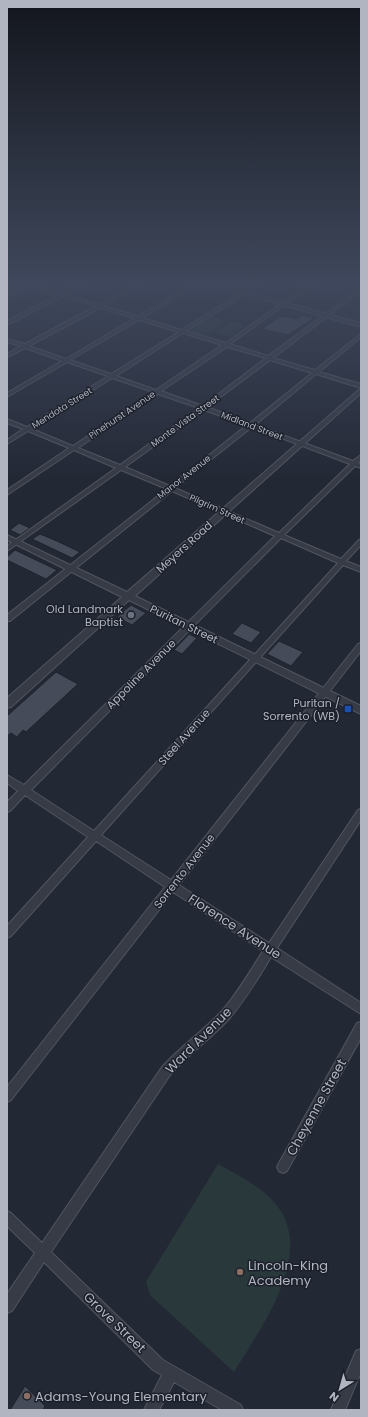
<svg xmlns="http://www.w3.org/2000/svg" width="368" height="1417" viewBox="0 0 368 1417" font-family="Poppins,sans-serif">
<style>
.green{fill:#29383a}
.building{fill:#454b59;stroke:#1e222c}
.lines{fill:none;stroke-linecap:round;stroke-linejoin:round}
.minor-casing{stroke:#515560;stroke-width:2}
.tertiary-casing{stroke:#515560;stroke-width:2}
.secondary-casing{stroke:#40444f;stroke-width:2}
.motorway-casing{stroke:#3e424d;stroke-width:2}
.minor{fill:#363b46;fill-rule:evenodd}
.tertiary{fill:#363b46;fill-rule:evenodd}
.secondary{fill:#454a58;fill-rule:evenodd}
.motorway{fill:#6b6554;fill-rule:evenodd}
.worship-dot{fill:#6b7280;stroke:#1c202a;stroke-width:1.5}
.transit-dot{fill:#1a4fb4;stroke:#1c202a;stroke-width:1.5}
.education-dot{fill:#8d6e63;stroke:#1c202a;stroke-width:1.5}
.labels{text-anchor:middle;stroke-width:3;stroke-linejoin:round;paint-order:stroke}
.far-street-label{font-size:9px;fill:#b1b5c2;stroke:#1c202a}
.street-label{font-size:11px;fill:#b1b5c2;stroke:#1c202a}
.poi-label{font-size:11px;fill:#b1b5c2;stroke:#1c202a;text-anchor:end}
.near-street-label{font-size:13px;fill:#b1b5c2;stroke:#1c202a}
.near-poi-label{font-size:13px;fill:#b1b5c2;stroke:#1c202a;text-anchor:start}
</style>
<rect width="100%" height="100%" fill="#232835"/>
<g class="green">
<path d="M212,316L227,321L204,336L189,331Z"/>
<path d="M231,321L246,326L230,337L215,332Z"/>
<path d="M218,1164C241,1177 269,1190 282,1213C310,1262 259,1331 234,1372L150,1295L146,1282Z"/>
</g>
<g class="building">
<path d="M302,315L314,318L288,335L262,329L281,316L297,319Z"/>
<path d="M19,523L30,528L20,535L10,530Z"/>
<path d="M40,534L57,541L80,552L72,558L32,539Z"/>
<path d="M15,550L57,570L46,579L7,560V557Z"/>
<path d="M131,605L146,613L132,625L117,617Z"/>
<path d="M242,623L261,632L251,643L232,634Z"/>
<path d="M189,634L197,638L182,654L174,650Z"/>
<path d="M279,641L303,652L291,666L267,654Z"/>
<path d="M56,672L78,684L26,732L23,730L17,737L11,733L7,736V716Z"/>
<path d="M25,1386L45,1406L43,1410H10Z"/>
</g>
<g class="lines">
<defs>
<g id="minor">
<path d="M84,282H89L66,294L99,305L141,282H146L103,306L138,316L197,282H202L142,318L182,330L229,300L254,282H259L233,302L186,331L226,343L311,282H316L230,344L268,356L361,288V291L273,358L315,370L361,334V337L319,372L361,384V388L316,374L255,425L353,461L361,455V460L358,463L361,464V468L355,466L284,535L341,559L359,540L361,539V545L346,561L361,567V572L343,565L101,835L171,880L358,644L361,643V651L179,885L269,943L358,810L361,809V820L277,948L361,1003V1014L271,957C258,978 245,1001 228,1020C210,1039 188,1055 170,1075L51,1252L163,1360L241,1405L243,1410H222L174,1382L159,1410H144L162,1375L153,1370L44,1262L12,1311L7,1313V1294L35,1253L7,1226V1211L11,1213L42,1243L162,1067C180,1047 202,1032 221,1012C237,994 250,971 263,951L173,892L11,1100L7,1102V1087L165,887L96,841L11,936L7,938V926L88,837L25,795L10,811L7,812V802L18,791L7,783V775L24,785L275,536L172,491L10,621H7V615L167,489L121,470L7,551V546L116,468L74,450L7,495V490L69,448L28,431L7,444V440L23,429L7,423V419L27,427L108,376L67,362L7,397V393L62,361L25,348L7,357V354L21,346L7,342V339L25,344L96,306L63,296L9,324H7V321L58,295L25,285V283L62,293ZM100,308L135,318L66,359L29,346ZM139,320L179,332L111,374L70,360ZM183,333L222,345L156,390L116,376ZM227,347L266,358L203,406L161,391ZM270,360L312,373L250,423L207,407ZM112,378L153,392L73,446L32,429ZM158,394L199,408L120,465L78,448ZM204,410L247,425L170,486L125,467ZM252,427L350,464L279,533L175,488ZM281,538L338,563L94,831L31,790Z"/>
<path d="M361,1022V1038L287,1171L283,1173L279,1171L277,1167L279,1163L357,1023Z"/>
<path d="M361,1349V1372L345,1410H331L356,1351Z"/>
</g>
<g id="tertiary">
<path d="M201,282H210L361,323V327Z"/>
<path d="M361,388V393L135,596L361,706V714L129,600L11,707L7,708V698L122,597L7,540V535L127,592Z"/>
</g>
<path id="secondary" d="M13,282H19L22,285V289L7,299V294L16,288Z"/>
<path id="motorway" d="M7,282H12L15,286L7,293Z"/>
</defs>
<use href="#minor" class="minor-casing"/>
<use href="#tertiary" class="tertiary-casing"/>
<use href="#secondary" class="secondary-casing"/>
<use href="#motorway" class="motorway-casing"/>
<use href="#minor" class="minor"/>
<use href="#tertiary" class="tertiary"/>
<use href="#secondary" class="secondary"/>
<use href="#motorway" class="motorway"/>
</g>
<linearGradient id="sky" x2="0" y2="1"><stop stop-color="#13161d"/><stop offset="0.59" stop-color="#3f485c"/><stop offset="1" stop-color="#3f485c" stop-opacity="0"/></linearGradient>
<rect width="368" height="480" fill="url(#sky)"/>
<circle class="worship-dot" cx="131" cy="615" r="4"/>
<rect class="transit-dot" x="344" y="705" width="8" height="8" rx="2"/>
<g class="education-dot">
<circle cx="240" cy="1272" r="4"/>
<circle cx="27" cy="1396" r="4"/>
</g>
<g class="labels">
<g class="far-street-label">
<text transform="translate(62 408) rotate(-32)" y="3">Mendota Street</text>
<text transform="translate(122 415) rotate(-34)" y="3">Pinehurst Avenue</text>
<text transform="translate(185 421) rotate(-36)" y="3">Monte Vista Street</text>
<text transform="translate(252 426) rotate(21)" y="3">Midland Street</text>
<text transform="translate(184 477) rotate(-38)" y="3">Manor Avenue</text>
<text transform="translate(217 509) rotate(24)" y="3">Pilgrim Street</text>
</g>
<g class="street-label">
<text transform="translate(184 547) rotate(-42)" y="4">Meyers Road</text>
<text transform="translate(184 624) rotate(26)" y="4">Puritan Street</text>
<text transform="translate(141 674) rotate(-45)" y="4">Appoline Avenue</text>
<text transform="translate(184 737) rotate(-48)" y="4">Steel Avenue</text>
<text transform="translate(184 871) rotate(-52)" y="4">Sorrento Avenue</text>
</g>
<g class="poi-label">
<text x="123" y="613">Old Landmark<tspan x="123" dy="13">Baptist</tspan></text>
<text x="340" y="707">Puritan /<tspan x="340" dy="13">Sorrento (WB)</tspan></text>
</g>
<g class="near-street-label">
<text transform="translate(235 926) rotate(33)" y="5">Florence Avenue</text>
<text transform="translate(198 1040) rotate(-45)" y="5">Ward Avenue</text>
<text transform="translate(316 1107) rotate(-61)" y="5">Cheyenne Street</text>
<text transform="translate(115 1322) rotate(44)" y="5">Grove Street</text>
</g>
<g class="near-poi-label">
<text x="248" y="1270">Lincoln-King<tspan x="248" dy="15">Academy</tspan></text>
<text x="35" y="1401">Adams-Young Elementary</text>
</g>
</g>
<rect width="368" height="1417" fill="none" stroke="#b1b5c2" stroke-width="16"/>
<g transform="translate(340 1389) rotate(217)" stroke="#1c202a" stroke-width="3" paint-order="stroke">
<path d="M0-3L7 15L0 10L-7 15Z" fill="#b1b5c2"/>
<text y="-6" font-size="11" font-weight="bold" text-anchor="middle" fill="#b1b5c2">N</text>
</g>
</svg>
